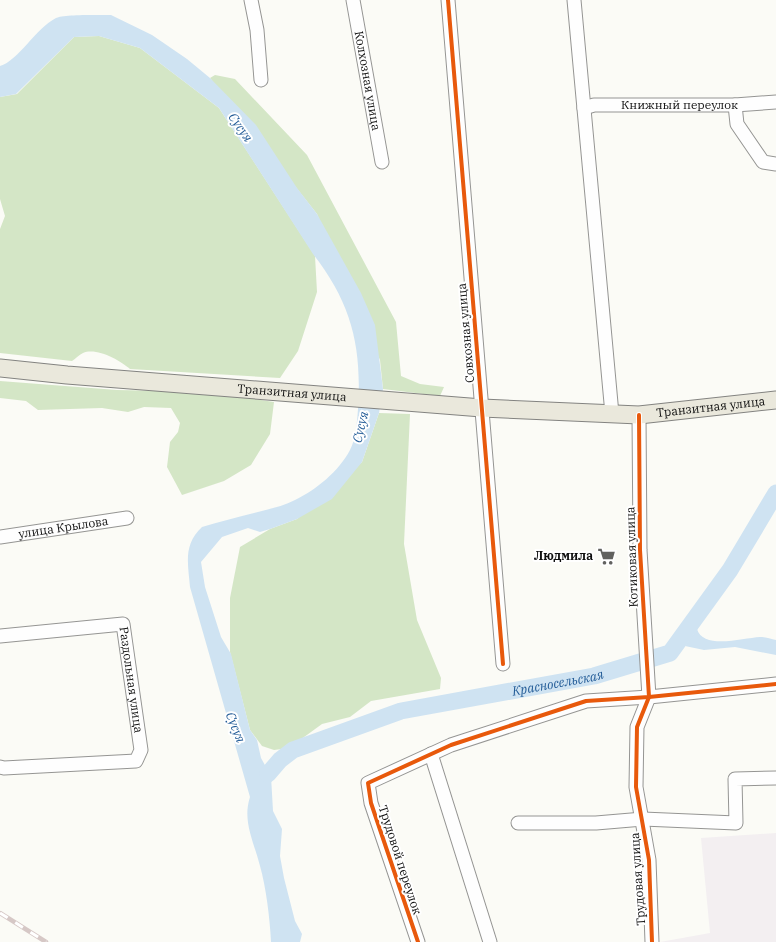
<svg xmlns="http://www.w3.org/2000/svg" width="776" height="942" viewBox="0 0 776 942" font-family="'IBM Plex Serif',serif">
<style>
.industrial{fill:#f3eff1}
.forest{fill:#d4e6c6}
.water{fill:#cfe3f2}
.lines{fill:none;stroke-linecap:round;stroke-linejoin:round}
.river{stroke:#cfe3f2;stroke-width:17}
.minor-casing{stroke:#959593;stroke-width:15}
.major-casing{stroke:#838380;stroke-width:19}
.minor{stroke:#fefefe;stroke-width:13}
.major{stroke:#eae8dc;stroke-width:17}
.rail-casing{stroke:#d6c8c6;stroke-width:4.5}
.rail{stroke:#fff;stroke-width:3;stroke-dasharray:9;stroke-linecap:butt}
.cycleway-casing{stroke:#fff;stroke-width:6}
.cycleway{stroke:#e8590c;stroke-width:4}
.labels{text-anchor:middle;stroke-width:4;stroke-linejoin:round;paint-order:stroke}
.street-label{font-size:12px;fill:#0f0f0f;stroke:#fff}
.poi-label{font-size:12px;font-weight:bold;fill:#0f0f0f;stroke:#fff;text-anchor:end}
.water-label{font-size:13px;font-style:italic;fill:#235c97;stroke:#fff}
</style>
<rect width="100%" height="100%" fill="#fbfbf6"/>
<path class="industrial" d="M776,833V942H660L710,933L701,838Z"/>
<g class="forest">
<path d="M99,36L140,48L219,108L315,256L317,292L298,351L280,378L130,369C120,360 96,347 83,353C79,355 75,359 72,361L0,353V229L5,216L0,199V97L17,94L74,37Z"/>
<path d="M215,75L235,79L307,155L396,322L401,376L420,384L444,387L440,396L383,389L380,360L317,214L210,78Z"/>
<path d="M0,381L117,390L210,392L274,402L270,434L251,465L224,481L182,495L167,467L170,442L178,432L180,423L171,408L144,407L128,412L102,408L38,410L26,401L0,398Z"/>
<path d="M379,413L410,414L404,544L417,620L441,678L440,689L371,701L350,717L322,724L289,748L274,750L262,746L250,730L230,652V598L240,547L270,529L297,519L362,462Z"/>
</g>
<g class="water">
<path d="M111,15L152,35L187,59L210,78L256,125L297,188L317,214L361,293L375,325L383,389L379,413L362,462L332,499L297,519L270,529L260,532L248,528L222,537L201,562L205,587L221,637L231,654L250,730L257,740L261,758L271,776L273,811L282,829L280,856L284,878L295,921L302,934L300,942H271C270,919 266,887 260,866C254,842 242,821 250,797L190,587C188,563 183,545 202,527C219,522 237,517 254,513C268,509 282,507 295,500C316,490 339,471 350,450C356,439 357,422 358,409C362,347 352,304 313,254L219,108L140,48L99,36L74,37L16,94L0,97V66C18,61 36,28 56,18C63,14 101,15 111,15Z"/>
<path d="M697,629C703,650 743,638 760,637C765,637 771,639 776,640V655L735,647L704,650L685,646Z"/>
</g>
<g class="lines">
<path class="river" id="s1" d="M268,774L280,760L293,750L401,711L594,676L670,653L730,570L776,493"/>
<defs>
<g id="minor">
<path d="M251,0L257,30L261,80"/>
<path id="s2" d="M353,0L382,162"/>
<path d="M448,0L503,664"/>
<path d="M574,0L612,414"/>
<path d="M735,105L737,124L763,162L776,164"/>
<path id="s3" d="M584,108L594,105H735L776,102"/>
<path d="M639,415L640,550L649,697L637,727L636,787L649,860L652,942"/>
<path id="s4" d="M0,537L127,518"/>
<path id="s5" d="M0,636L123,624L141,750L136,761L4,768L0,767"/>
<path d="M431,754L490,942"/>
<path d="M518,823H596L643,819L736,823L735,779L776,778"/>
<path d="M418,942L371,803L368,783L451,745L586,701L649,697L776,684"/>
</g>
<g id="major">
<path id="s6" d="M0,368L67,375L482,408L639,415L776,400"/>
</g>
</defs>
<use href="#minor" class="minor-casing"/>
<use href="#major" class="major-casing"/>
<use href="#minor" class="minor"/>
<use href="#major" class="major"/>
<defs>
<path id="rail" d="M0,913L46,942"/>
</defs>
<use href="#rail" class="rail-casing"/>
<use href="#rail" class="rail"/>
<defs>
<g id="cycleway">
<path d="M448,0L503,664"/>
<path d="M639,415L640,550L649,697L637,727L636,787L649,860L652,942"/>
<path d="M418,942L371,803L368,783L451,745L586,701L649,697L776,684"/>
</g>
</defs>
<use href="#cycleway" class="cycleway-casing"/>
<use href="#cycleway" class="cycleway"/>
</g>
<defs>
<symbol id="supermarket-bare" viewBox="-9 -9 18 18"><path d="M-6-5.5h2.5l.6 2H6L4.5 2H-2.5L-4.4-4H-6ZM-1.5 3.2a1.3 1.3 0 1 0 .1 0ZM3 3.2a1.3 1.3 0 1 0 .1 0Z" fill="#626260" stroke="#fff" stroke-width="2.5" paint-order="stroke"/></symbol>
</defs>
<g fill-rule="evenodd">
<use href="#supermarket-bare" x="594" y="544" width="25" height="25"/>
</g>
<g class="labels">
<g class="street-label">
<text dy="4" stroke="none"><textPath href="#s2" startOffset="82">Колхозная улица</textPath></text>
<text dy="4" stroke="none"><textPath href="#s3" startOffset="96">Книжный переулок</textPath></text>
<text transform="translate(466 333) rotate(-95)" y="4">Совхозная улица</text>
<text dy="4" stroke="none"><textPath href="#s6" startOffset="293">Транзитная улица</textPath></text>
<text dy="4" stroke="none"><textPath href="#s6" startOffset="713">Транзитная улица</textPath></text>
<text dy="4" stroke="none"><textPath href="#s4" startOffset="64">улица Крылова</textPath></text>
<text transform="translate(632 557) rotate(-92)" y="4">Котиковая улица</text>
<text dy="4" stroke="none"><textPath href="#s5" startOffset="180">Раздольная улица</textPath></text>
<text transform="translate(400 860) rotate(72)" y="4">Трудовой переулок</text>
<text transform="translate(638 879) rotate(-94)" y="4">Трудовая улица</text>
</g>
<g class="poi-label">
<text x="593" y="560">Людмила</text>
</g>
<g class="water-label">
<text transform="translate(241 127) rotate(55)" y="5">Сусуя</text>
<text transform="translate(360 427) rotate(-77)" y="5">Сусуя</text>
<text dy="5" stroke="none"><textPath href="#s1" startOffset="309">Красносельская</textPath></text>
<text transform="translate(236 727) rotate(68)" y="5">Сусуя</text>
</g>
</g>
</svg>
